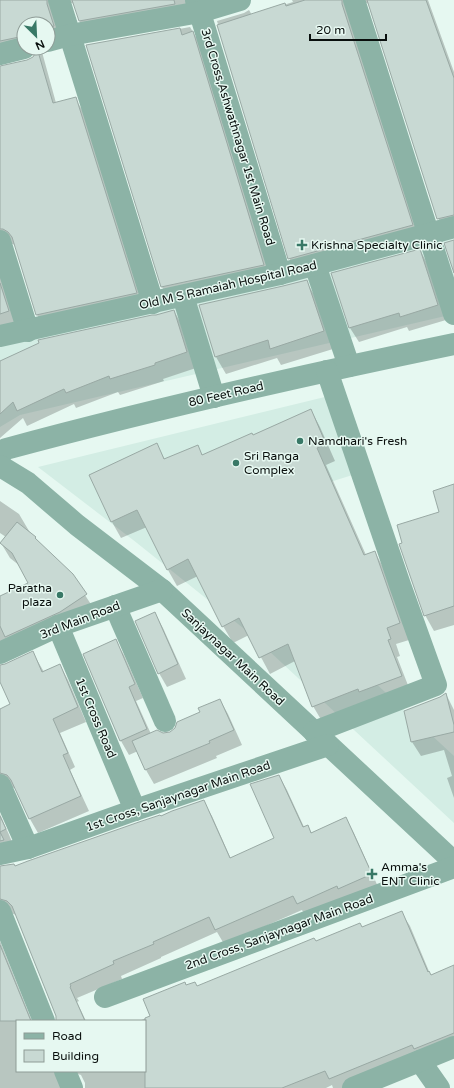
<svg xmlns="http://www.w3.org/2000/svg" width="454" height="1088" viewBox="0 0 454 1088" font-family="'Varela Round',sans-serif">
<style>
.built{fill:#d3ede4}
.shadow{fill:#0003}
.building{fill:#c8d9d3;stroke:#99a9a4}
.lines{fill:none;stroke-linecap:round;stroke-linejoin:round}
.minor{stroke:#8cb3a6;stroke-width:22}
.poi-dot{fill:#387866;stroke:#e6f8f1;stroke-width:1.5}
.labels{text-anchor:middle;stroke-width:3;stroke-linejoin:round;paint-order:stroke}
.street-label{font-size:12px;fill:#090f0d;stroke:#e6f8f1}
.poi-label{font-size:12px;fill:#090f0d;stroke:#e6f8f1;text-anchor:start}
</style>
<rect width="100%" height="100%" fill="#e6f8f1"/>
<g class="built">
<path d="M454,229V314L20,415L0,427V342Z"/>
<path d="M333,395L359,473L205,521L287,601L454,756V823L253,636L137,543L38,467Z"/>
</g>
<g class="shadow">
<path d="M0,0H249L88,36L79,20L75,5L72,3H65L62,42L48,47V24H24V48H48L45,51L42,52L56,103L75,98L84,113L145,308L46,330L37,315L16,246L13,244H6L0,248V67L27,61L33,58L37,51H30L0,60Z"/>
<path d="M292,0H428L454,72V232L447,234L438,218L370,5L367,3H359L421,241L298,274L289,258L217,21L244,13L249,10L252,15L293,2Z"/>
<path d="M190,27L199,42L271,279L170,301L162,287L87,46Z"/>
<path d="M420,250L428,265L446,320L409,331L407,327L359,342L350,328L332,274Z"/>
<path d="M0,273L16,323L0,328Z"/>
<path d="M306,281L316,298L333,349L281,365L277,358L226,374L216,357Z"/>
<path d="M174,311L183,327L196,368L163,379L164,381L120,395L118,392L76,408L74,404L27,426L23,418L0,438V363Z"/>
<path d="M311,410L320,427L335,461L326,465L366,555L375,552L384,569L409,640L396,644L400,656L397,657L411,693L323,723L313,706L295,661L270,674L249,635L233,643L223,626L198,576L177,586L168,570L147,527L121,538L112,522L90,476L157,445L165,460L197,446L203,456L252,436Z"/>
<path d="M454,485V625L434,631L425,615L440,512Z"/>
<path d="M0,501L19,514L32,536L72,575L94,609L0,659V597L29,583L20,566L10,558L1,543L6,537L0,533Z"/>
<path d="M155,613L163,628L186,679L167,687L159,673Z"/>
<path d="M115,640L124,655L143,698L136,701L151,734L171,733L220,700L228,714L242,745L216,756L217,758L154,784L146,770L138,751L129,755L121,741Z"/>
<path d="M33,653L44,672L60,665L68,680L86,722L60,733L75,767L70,770L89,811L38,833L30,819L17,789L11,787L0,791V710L11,705L0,680V666Z"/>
<path d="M446,694L454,710V798L447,778L452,776L444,750L421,756L412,742L405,711L441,698Z"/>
<path d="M279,776L287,790L304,827L307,826L312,833L346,818L354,833L379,889L306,918L302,910L224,944L217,932L161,957V958L121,976L122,979L77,998L79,1001L77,1002L86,1021H57V1017L16,915L11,913L0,916V867H15L203,801L212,816L231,859L275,839Z"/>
<path d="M0,814L13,844L0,859Z"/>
<path d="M401,912L410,926L431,976L454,966V1050L358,1088H333L332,1085L326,1088H85V1083L81,1075L75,1073L61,1088H0V941L32,1021H17V1071H145V1021H139L151,1016L186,987H197L316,942L362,928Z"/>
</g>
<g class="building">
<path d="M0,0H47V4L54,26L48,28V24H24V36L0,41Z"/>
<path d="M72,0H174L175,4L79,21Z"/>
<path d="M305,0H342V4L413,225L288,259L217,25L285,3L286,6Z"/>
<path d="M367,0H426L454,78V215L437,219Z"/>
<path d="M180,28L182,35L193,31L264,265L161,287L86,45Z"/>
<path d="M36,48H37L53,103L76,97L137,293L36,315L12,237L8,232L3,229H0V66L27,60L33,57L36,52Z"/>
<path d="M454,240V273L444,243Z"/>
<path d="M420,249L438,305L400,317L399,313L349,328L331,273Z"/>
<path d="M307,280L324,331L270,349L268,340L215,357L199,305L283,286Z"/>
<path d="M0,283L9,311L0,314Z"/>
<path d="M174,310L187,352L155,363V365L110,379L109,376L66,393L64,389L17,411L13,402L0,414V361L39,343L38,340L152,315H156Z"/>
<path d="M311,409L326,444L317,448L364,555L375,551L400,623L387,628L391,639L388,640L402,676L359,692L358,689L312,707L288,644L259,658L239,618L222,627L188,559L167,570L137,510L111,522L89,475L157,443L164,459L198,445L202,455L252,433L253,435Z"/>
<path d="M454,484V606L424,616L399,544L402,543L397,525L439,512L433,491Z"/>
<path d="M17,522L36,537L35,538L73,574L87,594L60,612L5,637L0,626V596L28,583L12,553L0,543Z"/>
<path d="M155,612L178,664L158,674L135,621Z"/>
<path d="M116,639L135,684L129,687L147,729L120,741L83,654Z"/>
<path d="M33,651L42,672L60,664L78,707L53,719L68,753L63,755L81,796L29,819L11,780L7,775L0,773V709L10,704L0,682V665L5,664Z"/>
<path d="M446,693L454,725V732L411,742L404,711L440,697Z"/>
<path d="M220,699L234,730L209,741L210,743L145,770L132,741L157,730L163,733L170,732L175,728L177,722L200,712L198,708Z"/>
<path d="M279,775L303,827L308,825L311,833L346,817L372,874L338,889L337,886L297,904L293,896L215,930L209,917L153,942L154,944L113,961L114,964L70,984L71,986L70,987L85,1021H56V1016L12,906L7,901L0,899V866L14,864L15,866L28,861L139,822L160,815L161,816L172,811L204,800L230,858L274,838L250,784Z"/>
<path d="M0,816L6,829L0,832L4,840L0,841Z"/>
<path d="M402,911L428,972L429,971L431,975L454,965V1033L414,1049L412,1045L329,1079L325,1071L282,1088H145V1018L150,1016L143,999L185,982L186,985L195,982L197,986L314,938L316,941L360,923L362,927Z"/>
<path d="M0,945L31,1021H0Z"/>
</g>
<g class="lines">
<g class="minor">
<path d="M59,0L153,303"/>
<path d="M196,0L280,274"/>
<path d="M354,0L454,314"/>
<path d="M48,41L70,35L200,12L240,0"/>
<path d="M0,54L24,48"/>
<path d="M0,241L28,331"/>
<path d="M315,265L349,366"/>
<path d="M183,296L214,397"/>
<path d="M0,336L280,274L454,227"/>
<path d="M0,454L6,449C154,409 304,375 454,344"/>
<path d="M0,466L28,483L77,525L162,590L454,862"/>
<path d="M115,606L165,721"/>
<path d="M58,626L135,810"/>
<path d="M0,653L58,626L162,590"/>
<path d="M314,732L436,685L400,585L327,371"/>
<path d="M0,785L28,848"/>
<path d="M0,854L28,848L135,810L328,745"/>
<path d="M0,911L44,1021"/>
<path d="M105,997L454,867"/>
<path d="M420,1061L439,1088"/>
<path d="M65,1071L72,1088"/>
<path d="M353,1088L454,1047"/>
</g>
</g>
<g class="poi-dot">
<path d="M300 239h4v4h4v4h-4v4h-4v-4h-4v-4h4z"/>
<circle cx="300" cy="441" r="4"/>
<circle cx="236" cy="463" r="4"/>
<circle cx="60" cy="595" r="4"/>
<path d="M370 868h4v4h4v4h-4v4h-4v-4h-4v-4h4z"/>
</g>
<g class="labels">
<g class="street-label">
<text transform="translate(238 137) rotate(73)" y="4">3rd Cross,Ashwathnagar 1st Main Road</text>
<text transform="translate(228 285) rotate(-13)" y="4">Old M S Ramaiah Hospital Road</text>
<text transform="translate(226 394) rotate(-13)" y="4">80 Feet Road</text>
<text transform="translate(80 620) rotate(-21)" y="4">3rd Main Road</text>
<text transform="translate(233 657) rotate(43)" y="4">Sanjaynagar Main Road</text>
<text transform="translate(96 718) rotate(67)" y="4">1st Cross Road</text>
<text transform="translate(178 796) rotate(-19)" y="4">1st Cross, Sanjaynagar Main Road</text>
<text transform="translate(279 932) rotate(-20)" y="4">2nd Cross, Sanjaynagar Main Road</text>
</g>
<g class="poi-label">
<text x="311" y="249">Krishna Specialty Clinic</text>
<text x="308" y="445">Namdhari's Fresh</text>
<text x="244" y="460">Sri Ranga<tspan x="244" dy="14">Complex</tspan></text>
<text x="52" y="592" text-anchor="end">Paratha<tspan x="52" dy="14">plaza</tspan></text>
<text x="381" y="871">Amma's<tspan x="381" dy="14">ENT Clinic</tspan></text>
</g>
</g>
<rect x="16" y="1020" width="130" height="52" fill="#e6f8f1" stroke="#8e9b96"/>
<rect x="24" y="1033" width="20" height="6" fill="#8cb3a6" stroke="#8e9b96"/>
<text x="52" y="1040" font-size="12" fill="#090f0d">Road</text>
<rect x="24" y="1050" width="20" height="12" fill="#c8d9d3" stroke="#8e9b96"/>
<text x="52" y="1060" font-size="12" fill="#090f0d">Building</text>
<g transform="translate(36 36) rotate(156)"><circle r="19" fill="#e6f8f1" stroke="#8e9b96"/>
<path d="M0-3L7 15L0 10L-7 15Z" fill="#387866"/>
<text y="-6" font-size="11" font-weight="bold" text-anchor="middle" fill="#090f0d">N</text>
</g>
<path d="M310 34v6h76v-6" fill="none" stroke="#090f0d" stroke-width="2"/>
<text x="316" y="34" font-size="12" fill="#090f0d" stroke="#e6f8f1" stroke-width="3" paint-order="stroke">20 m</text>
</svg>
